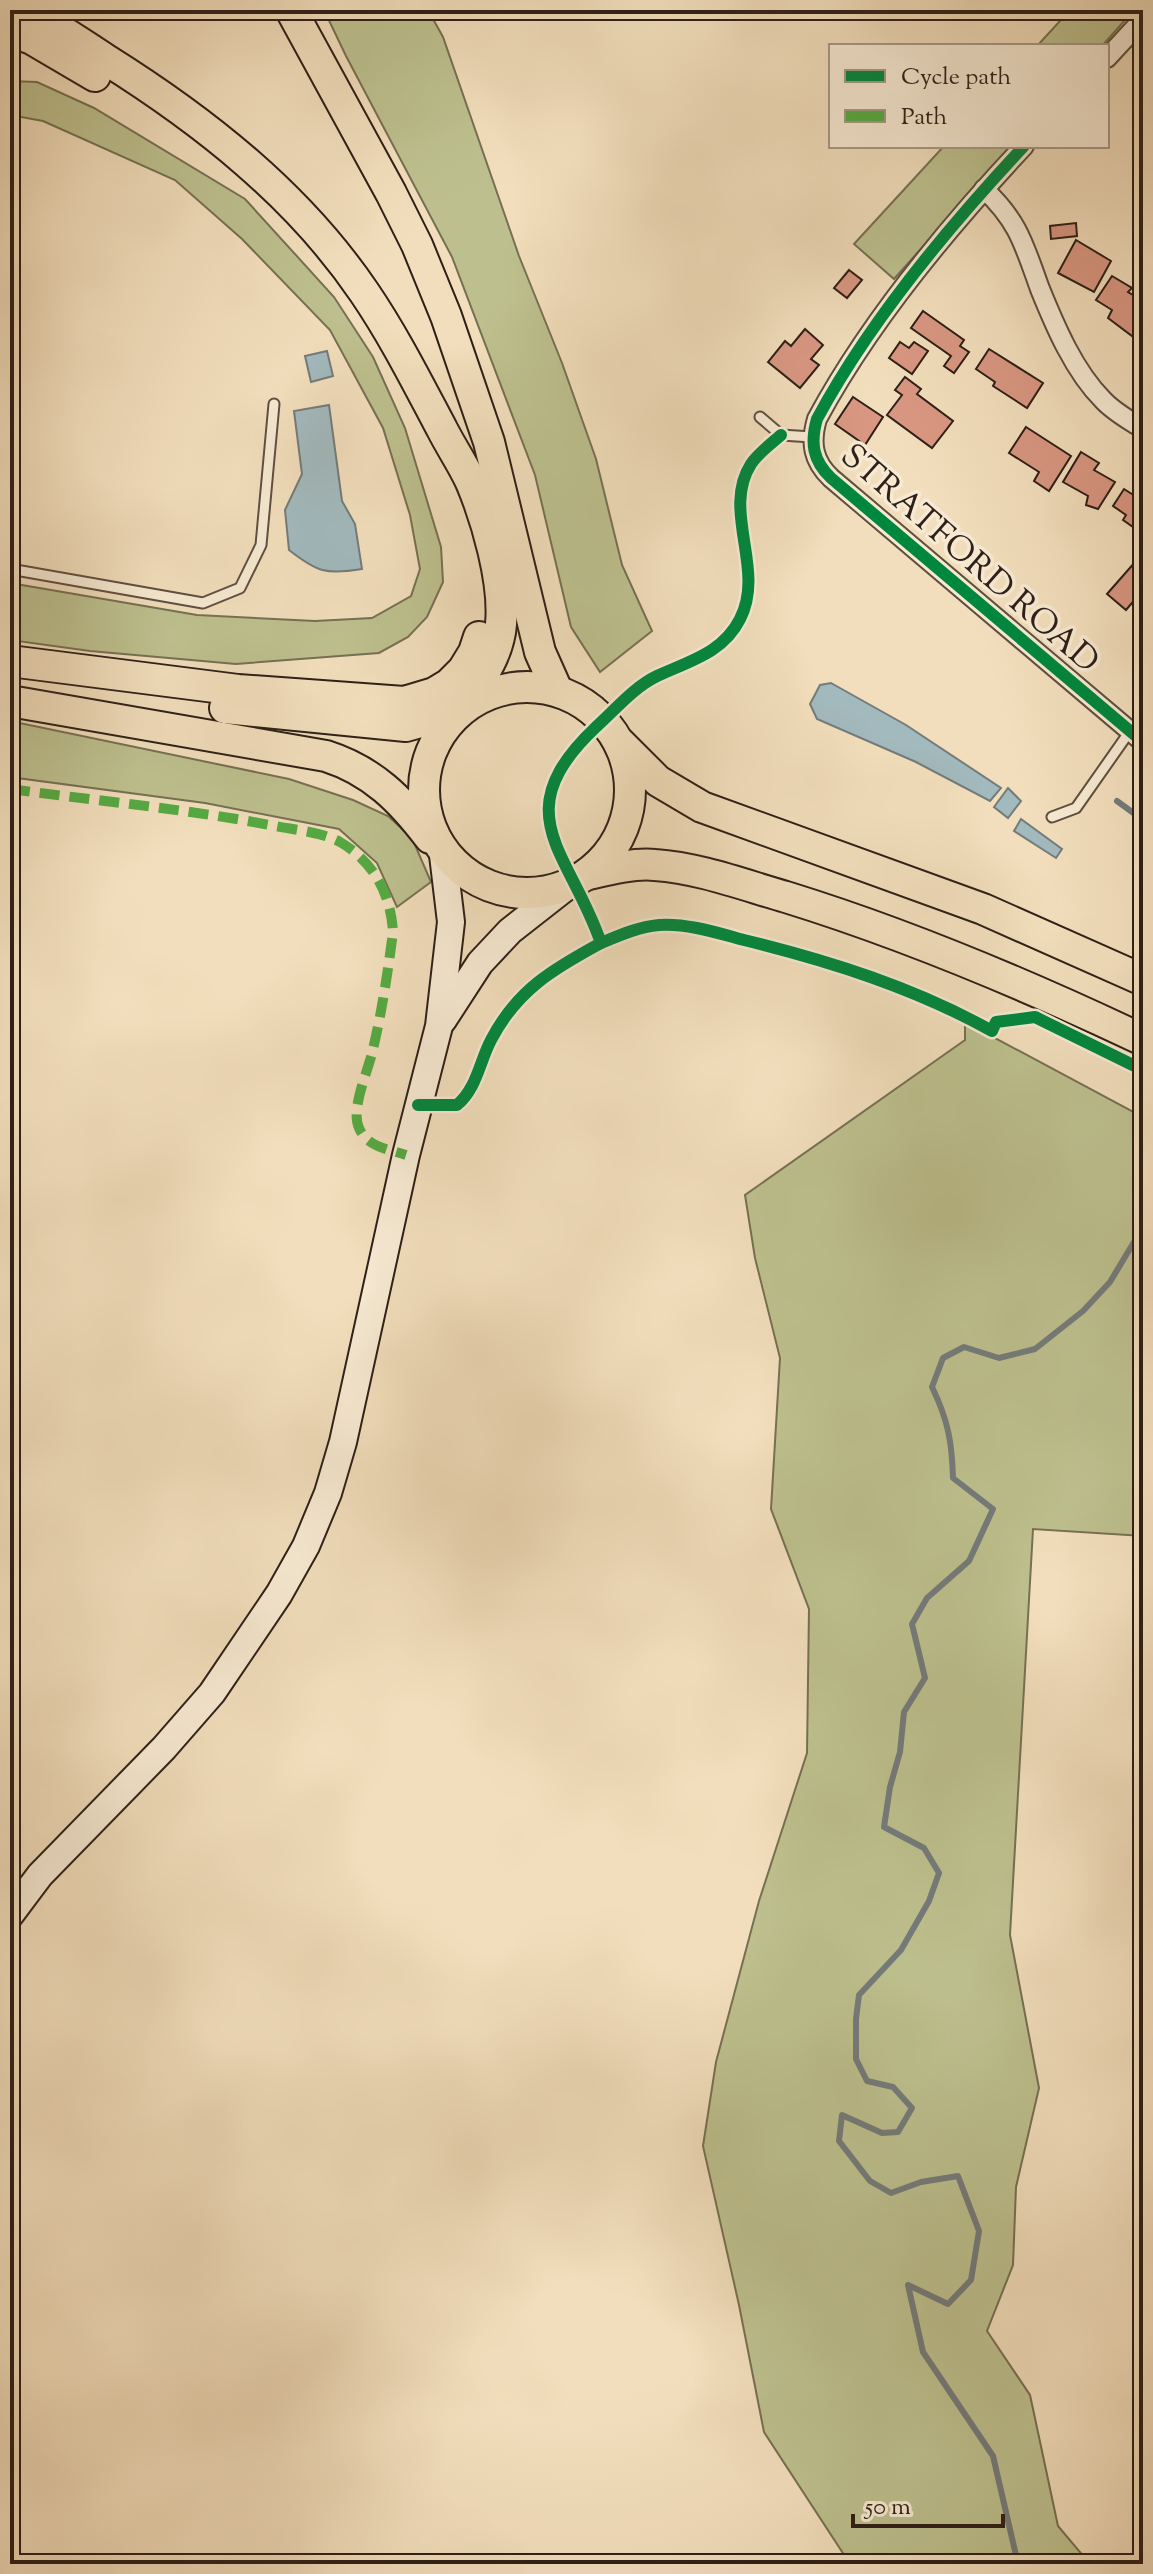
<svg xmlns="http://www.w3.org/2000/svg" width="1153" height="2574" viewBox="0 0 1153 2574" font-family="'Sorts Mill Goudy',serif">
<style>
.green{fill:#bdc08e;stroke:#767053;stroke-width:2}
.water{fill:#a2b9bd;stroke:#747b7b;stroke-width:2}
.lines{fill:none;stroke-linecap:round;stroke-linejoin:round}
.stream{stroke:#747b7b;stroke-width:6}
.building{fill:#d99782;stroke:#2e1f18;stroke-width:2}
.service-casing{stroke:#5f4f41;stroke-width:13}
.minor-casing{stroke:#5f4f41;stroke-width:22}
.secondary-casing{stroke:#2e1f18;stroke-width:30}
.trunk-casing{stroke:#2e1f18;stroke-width:34}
.service{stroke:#f7ead3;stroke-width:9}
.minor{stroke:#f7ead3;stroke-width:18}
.secondary{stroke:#f7ead3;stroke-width:26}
.trunk{stroke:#f2debc;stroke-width:30}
.quiet{stroke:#54aa42;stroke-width:10;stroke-dasharray:20 10;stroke-linecap:butt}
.cycleway-casing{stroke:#f7ead3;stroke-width:17}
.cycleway{stroke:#00873e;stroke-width:12}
.labels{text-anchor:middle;stroke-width:7;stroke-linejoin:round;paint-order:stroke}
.street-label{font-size:34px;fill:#2e1f18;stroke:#f7ead3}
</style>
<rect width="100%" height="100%" fill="#f2debc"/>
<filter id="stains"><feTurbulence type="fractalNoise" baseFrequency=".0025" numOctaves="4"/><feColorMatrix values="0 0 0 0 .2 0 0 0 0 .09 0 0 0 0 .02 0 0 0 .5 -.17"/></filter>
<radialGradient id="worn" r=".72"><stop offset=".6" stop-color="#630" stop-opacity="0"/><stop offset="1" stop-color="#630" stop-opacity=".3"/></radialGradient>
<g class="green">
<path d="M324,10H428L443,37L519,256L562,363L596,459L622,565L652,631L600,672L571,627L535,475L452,257L346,56Z"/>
<path d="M1070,10H1134L1102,46H1037Z"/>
<path d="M10,81L37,82L94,108L245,199L334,297L373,357L405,428L441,547L443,582L427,617L408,637L379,653L236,664L90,651L10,640V583L197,615L315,621L372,618L411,596L420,569L410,515L383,428L330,330L242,239L175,180L43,121L10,115Z"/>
<path d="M944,146H1013L894,279L854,244Z"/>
<path d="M10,721L289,779L353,800L388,816L412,838L431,882L397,907L377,863L339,829L205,803L10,777Z"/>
<path d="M965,1022L1143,1117V1536L1033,1529L1010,1935L1039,2088L1016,2187L1013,2265L987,2331L1030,2395L1058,2526L1090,2564H850L764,2432L739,2305L703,2146L716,2062L759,1901L807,1753L809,1609L771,1509L780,1358L755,1258L745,1195L965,1040Z"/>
</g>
<g class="water">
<path d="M327,351L333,376L311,382L305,356Z"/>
<path d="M329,405L342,501L355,524L362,569C326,575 317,572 289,550L285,510L302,474L294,411Z"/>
<path d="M831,683L906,725L1001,788L990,801L916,762L817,719L810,704L820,685Z"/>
<path d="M1008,788L1021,801L1008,818L994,807Z"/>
<path d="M1021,819L1062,849L1056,858L1014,831Z"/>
</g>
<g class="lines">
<g class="stream">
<path d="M1117,801L1143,820"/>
<path d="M1018,2564L993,2456L923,2352L908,2285L948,2304L971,2280L979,2231L958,2176L921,2182L891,2193L870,2181L839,2141L842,2115L882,2133L898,2132L912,2108L893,2087L867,2081L856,2059V2019L859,1995L901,1950L929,1901L939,1873L924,1848L884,1827L890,1787L900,1752L904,1712L925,1678L912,1624L927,1598L969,1561L993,1509L953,1478C952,1442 948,1420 932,1387L943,1358L964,1347L999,1358L1035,1349L1083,1311L1110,1282L1143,1227"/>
</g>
</g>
<g class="building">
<path d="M1076,223L1077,236L1051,239L1050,226Z"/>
<path d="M1076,240L1111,261L1094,292L1058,273Z"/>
<path d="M849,270L862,280L847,298L834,288Z"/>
<path d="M1112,276L1132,288L1128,292L1143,301V330L1136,339L1108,318L1112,310L1096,300Z"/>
<path d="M923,311L964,340L960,346L969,352L954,373L944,366L951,356L911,328Z"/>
<path d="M805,329L823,345L811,359L819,365L800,388L768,362L785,341L791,346Z"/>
<path d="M900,342L909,348L914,342L928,351L912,374L889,358Z"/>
<path d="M989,349L1043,383L1027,408L993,386L995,382L976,369Z"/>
<path d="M905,377L921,389L917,394L953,421L932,448L887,415L902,395L895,390Z"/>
<path d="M853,397L883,417L865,445L835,424Z"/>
<path d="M1026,427L1071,456L1049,491L1034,481L1039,472L1009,453Z"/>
<path d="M1081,452L1099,463L1094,470L1115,482L1098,509L1086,505L1088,496L1063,482Z"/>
<path d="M1124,489L1143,501V534L1123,520L1126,515L1113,506Z"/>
<path d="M1143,553V590L1126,610L1107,594Z"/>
</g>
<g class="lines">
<defs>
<g id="service">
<path d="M760,417L781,435L812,437"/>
<path d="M10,569L203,603L240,588L261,545L274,404"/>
<path d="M1052,817L1076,808L1130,731"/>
</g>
<g id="minor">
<path d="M1107,58L1143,19"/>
<path d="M1024,146C950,225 868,324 817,419C810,443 813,461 831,478L1143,742"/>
<path d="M984,189C1019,222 1024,245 1040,289C1055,326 1074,371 1103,400C1114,412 1129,420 1143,429"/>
</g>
<g id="secondary">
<path d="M443,1020L480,963L510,931L570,884"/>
<path d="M10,1915L40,1875L164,1748L212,1693L279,1594L306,1546L328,1493L343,1442L406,1155L439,1026L451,922L443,855"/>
</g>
<g id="trunk">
<path d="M15,10C48,19 77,41 105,59C204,121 298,195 364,292C394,336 417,382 442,429C451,447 463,464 471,482C487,520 505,582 501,624C499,653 482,676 468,701"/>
<path d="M291,10L391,193L417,245L446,316L489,442L540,652L556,688"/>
<path d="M10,31L32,39L95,76"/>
<path d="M10,661L238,690L404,702L434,693L449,684L463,670L474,652L479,637"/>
<circle cx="527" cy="790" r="103"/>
<path d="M10,701L326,756C373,771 401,800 430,838"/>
<path d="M225,708L406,726L456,712"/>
<path d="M620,743L658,781L702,807L983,909L1143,980"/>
<path d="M589,874C610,869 634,863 655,865C699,868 744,885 786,897C909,935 1027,985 1143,1040"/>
</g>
</defs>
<use href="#service" class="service-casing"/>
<use href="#minor" class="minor-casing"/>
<use href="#secondary" class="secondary-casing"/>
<use href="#trunk" class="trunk-casing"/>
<use href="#service" class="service"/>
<use href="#minor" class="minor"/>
<use href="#secondary" class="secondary"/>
<use href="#trunk" class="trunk"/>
<path class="quiet" d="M10,789C98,801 188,809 275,826C296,830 321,832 340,842C373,861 391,894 393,932C388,971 382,1011 373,1049C369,1069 350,1109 359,1128C367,1147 388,1149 406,1155"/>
<defs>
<g id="cycleway">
<path d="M1024,146C950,225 868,324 817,419C810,443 813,461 831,478L1143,742"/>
<path d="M601,943C620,935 638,927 659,925C687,923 718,933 744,940C830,961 915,988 992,1031L996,1022L1035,1017L1143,1070"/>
<path d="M418,1105H457C477,1088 479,1063 491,1040C517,990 553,969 601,943C569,850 504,814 596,727C615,710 634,687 657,676C689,661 723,653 740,619C766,569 721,511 751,464C758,453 771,444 781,435"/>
</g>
</defs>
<use href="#cycleway" class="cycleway-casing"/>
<use href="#cycleway" class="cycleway"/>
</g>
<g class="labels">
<g class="street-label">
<text transform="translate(971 557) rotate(41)" y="12">STRATFORD ROAD</text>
</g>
</g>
<rect width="1153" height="2574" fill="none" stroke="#f2debc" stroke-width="40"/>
<rect x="12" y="12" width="1129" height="2550" fill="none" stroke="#2e1f18" stroke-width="4"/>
<rect x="20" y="20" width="1113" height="2534" fill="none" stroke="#2e1f18" stroke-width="2"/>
<rect x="829" y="44" width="280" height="104" fill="#f7ead3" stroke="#a79988" stroke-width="2"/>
<rect x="845" y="70" width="40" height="12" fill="#00873e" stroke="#a79988" stroke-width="2"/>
<text x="901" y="84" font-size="24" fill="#2e1f18">Cycle path</text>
<rect x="845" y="110" width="40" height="12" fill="#54aa42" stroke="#a79988" stroke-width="2"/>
<text x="901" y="124" font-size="24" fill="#2e1f18">Path</text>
<path d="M853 2514v12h150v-12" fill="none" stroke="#2e1f18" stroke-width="4"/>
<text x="865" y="2514" font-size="24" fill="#2e1f18" stroke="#f7ead3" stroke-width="6" paint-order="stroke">50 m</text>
<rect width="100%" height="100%" filter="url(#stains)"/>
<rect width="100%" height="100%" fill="url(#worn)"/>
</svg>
